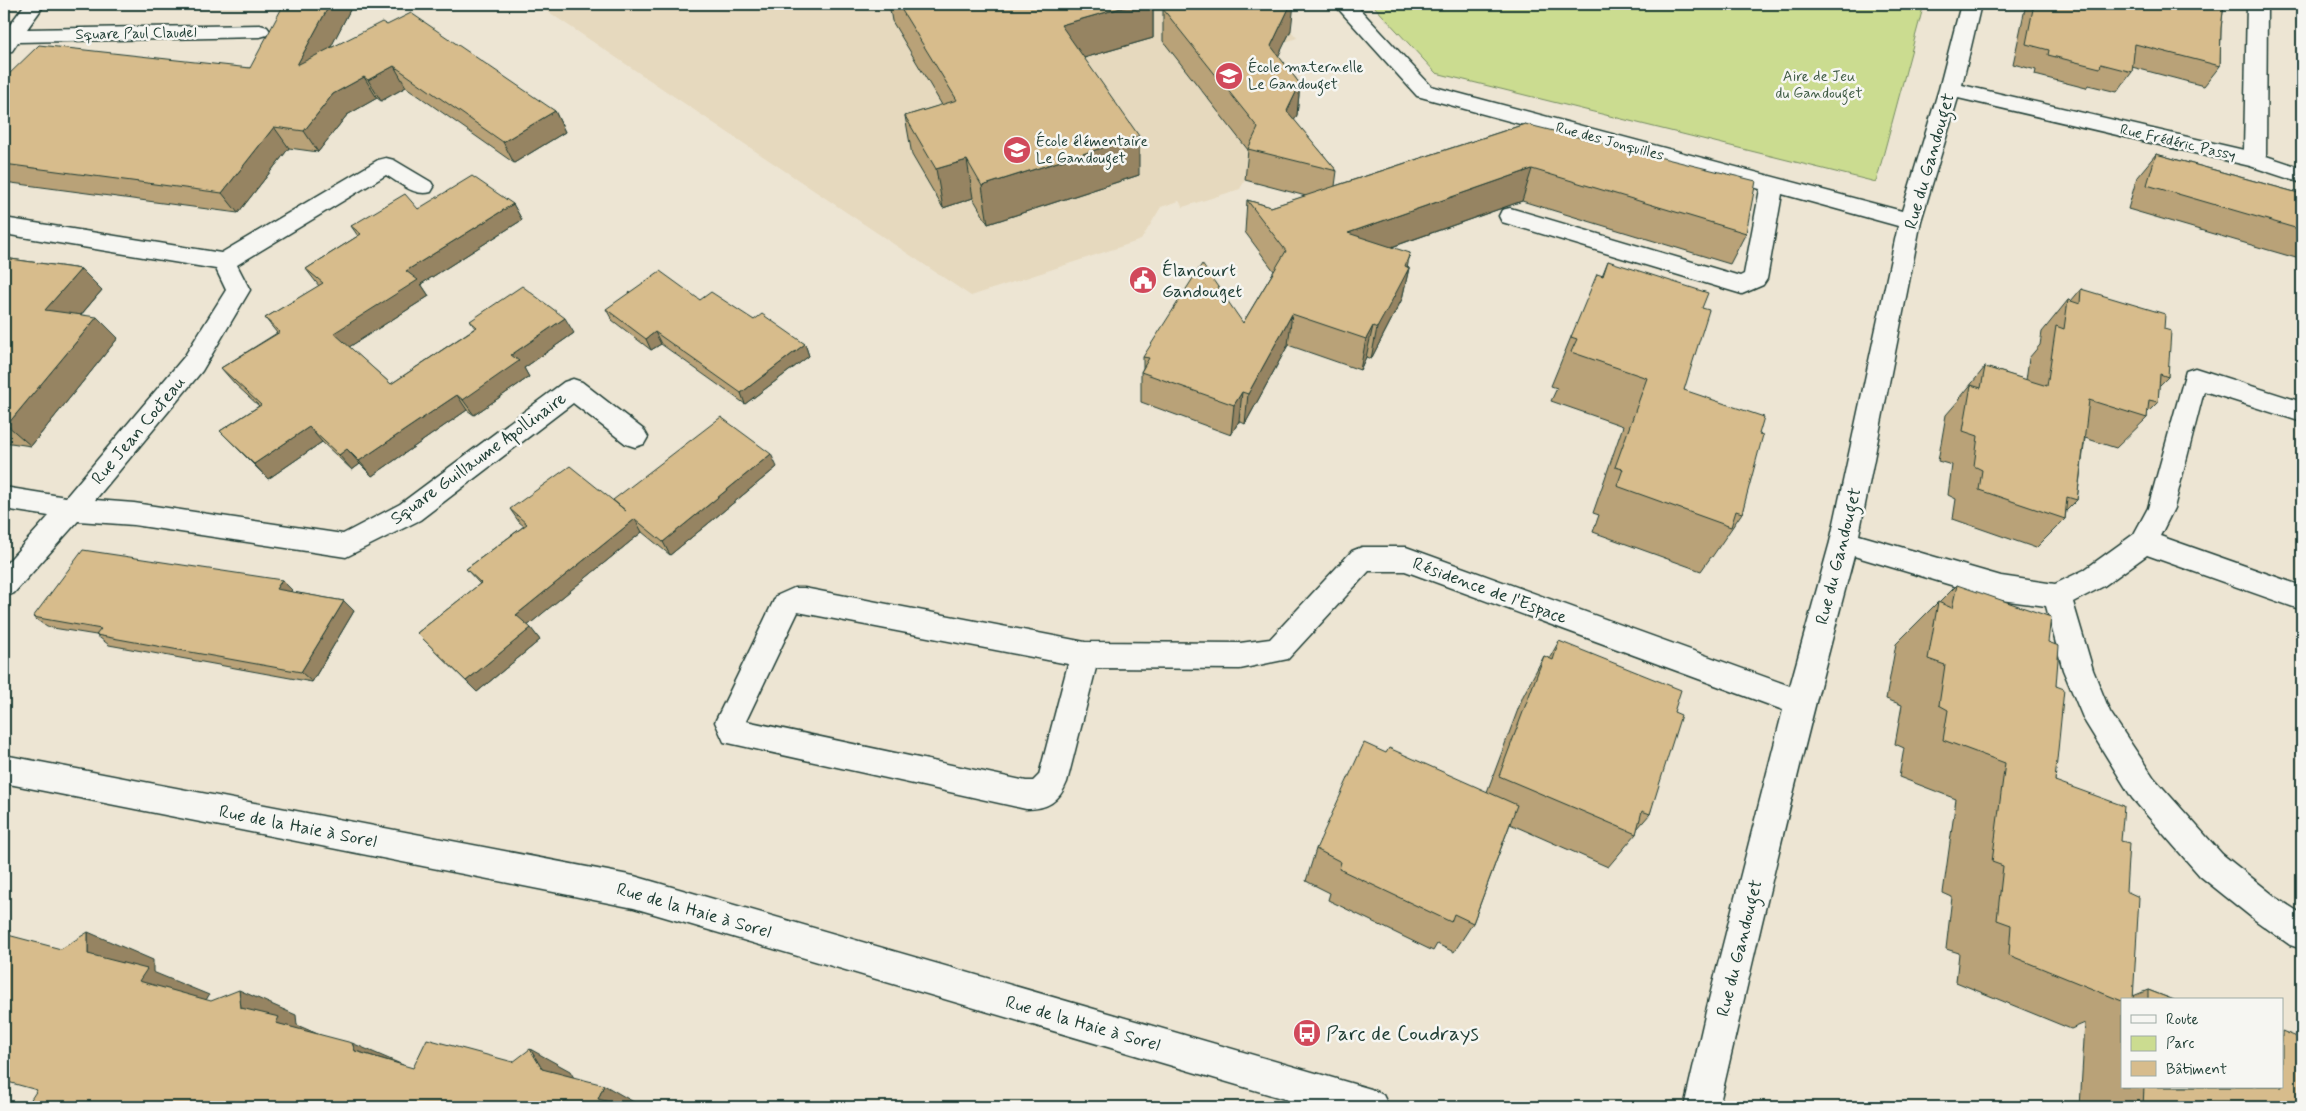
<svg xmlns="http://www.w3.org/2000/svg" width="2306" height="1111" viewBox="0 0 2306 1111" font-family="Mynerve,sans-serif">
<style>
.built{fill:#e6d9be}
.green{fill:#cbdc90;stroke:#758c62}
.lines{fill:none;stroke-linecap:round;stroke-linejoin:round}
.minor-casing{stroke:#1f3d34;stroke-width:3}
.minor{fill:#f6f6f2;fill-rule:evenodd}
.wall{fill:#b9a278;stroke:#1f3d34}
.shaded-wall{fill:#968462;stroke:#1f3d34}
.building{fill:#d7bc8c;stroke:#1f3d34}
.labels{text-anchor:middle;stroke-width:5;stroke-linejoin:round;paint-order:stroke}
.far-street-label{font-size:15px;fill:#1f3d34;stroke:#f6f6f2}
.far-poi-label{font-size:15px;fill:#1f3d34;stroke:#f6f6f2;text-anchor:start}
.far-park-label{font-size:15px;fill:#415d46;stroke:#f6f6f2}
.street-label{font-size:18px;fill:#1f3d34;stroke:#f6f6f2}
.poi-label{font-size:18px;fill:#1f3d34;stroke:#f6f6f2;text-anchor:start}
.near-poi-label{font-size:21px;fill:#1f3d34;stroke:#f6f6f2;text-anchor:start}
</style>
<rect width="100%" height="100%" fill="#ede5d3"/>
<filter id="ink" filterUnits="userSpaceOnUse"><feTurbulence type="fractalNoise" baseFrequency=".02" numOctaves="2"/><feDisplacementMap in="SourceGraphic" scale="10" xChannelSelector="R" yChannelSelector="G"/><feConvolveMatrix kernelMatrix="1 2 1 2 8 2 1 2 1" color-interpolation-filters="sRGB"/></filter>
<g filter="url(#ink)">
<path class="built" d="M552,4H1269L1297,38L1285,42L1268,78L1297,115L1282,146L1314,180L1285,190L1245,180L1240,189L1183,207L1179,201L1161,207L1141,240L971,296L544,9Z"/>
<path class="green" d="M1372,4H1924L1876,182L1436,73Z"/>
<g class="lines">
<defs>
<g id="minor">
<path d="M25,4H45L27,29L260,25L267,27L270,31L267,35L260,37L18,42L12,51L4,52V33Z"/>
<path d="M1334,4H1355L1431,86L1902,211L1939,89L1961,4H1981L1962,85L2244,150L2247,4H2267L2266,156L2302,168V183L2250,166L1958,98L1921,221L1859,535L2001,576L2055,584L2084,570L2134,534L2148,508L2186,371L2195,368L2302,402V422L2204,391L2174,508L2160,536L2302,586V610L2147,555L2104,586L2073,602L2093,670L2110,712L2154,778L2222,854L2277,898L2302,914V949L2290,945L2255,920L2200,876L2132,798L2084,720L2063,670L2046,606L2001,600L1854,556C1805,739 1761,923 1719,1107H1684L1707,1007L1783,710L1405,571H1369L1288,659L1240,669L1096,668L1067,782C1059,802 1047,809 1026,809L724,742L715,722L776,596L794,588H804L1085,642L1240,643L1270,639L1352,551L1362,547H1406L1790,686L1830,542L1898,226L1782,194L1767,279L1763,285L1742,294L1502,222L1499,216L1502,210L1510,208L1740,276L1744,274L1760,189L1417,96ZM798,612L1068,664L1039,775L1033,781H1026L746,721Z"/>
<path d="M386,158L394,160L431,182L434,187L431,192C415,197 400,183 386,175L237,265L250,290L202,371L95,500L134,503L343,534L400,504L564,382L573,379L582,382L644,430L648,437L644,444L635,447L626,444L573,403L420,520L346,557L134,525L78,521L14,593L4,597V566L49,516L4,509V487L66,497L184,357L226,290L216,269L4,234V218L221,253L378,160Z"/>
<path d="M4,755L634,876L1371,1089L1383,1095L1389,1107H1312L634,908L4,783Z"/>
</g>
</defs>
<use href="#minor" class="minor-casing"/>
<use href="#minor" class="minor"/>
</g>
<g class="wall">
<path d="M889,4H1153V38L1084,58L1139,175L988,224L973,198L943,208L912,155L905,116L942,105L892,21Z"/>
<path d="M2026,4H2224L2221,28L2220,66L2204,86L2132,67V72L2117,92L2088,85L2086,88L2035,75L2036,70L2013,64Z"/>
<path d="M352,6L330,48L387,25L555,111L565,132L514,163L406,87L381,101L377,98L347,115L318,152L289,148L238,213L4,182V79L250,68Z"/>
<path d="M1163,9L1291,30L1278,56L1300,84L1297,115L1294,120L1337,171L1335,186L1525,124L1746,233L1730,264L1522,201L1392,247L1407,267L1409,268L1402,299L1371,359L1366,357L1360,370L1288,345L1245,424L1239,421L1231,435L1141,402V372L1143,368V357L1243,323L1274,271L1245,232L1247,200L1271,207L1306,196L1245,180L1248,150L1163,41Z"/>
<path d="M2156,154L2302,194V252L2296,258L2128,209L2137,177Z"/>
<path d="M513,204L522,220L421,284L429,296L349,347L391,384L475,328L470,321L574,333L524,368L529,377L474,415L467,410L372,476L360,464L352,470L322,442L268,479L220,431L259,406L235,384L221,368L277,333L265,318L319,286L306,269L358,236L351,226L418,209Z"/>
<path d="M4,258L81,269L102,290L81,315L118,338L31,446L4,442Z"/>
<path d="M1608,261L1702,308L1684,390L1759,434L1742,513L1712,557H1711L1701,571L1593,532L1599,515L1593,513L1623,426L1551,401L1557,388L1551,386L1571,337L1602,276Z"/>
<path d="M2081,289L2164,329L2168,377L2159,386L2158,402L2147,413V418L2116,448L2085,438L2077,500L2066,511L2065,519L2036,548L1953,519L1956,499L1948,495L1952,465L1938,461L1946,415L1959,400L1960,398L1985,367L2026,380L2029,358L2040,345L2042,332L2068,300L2071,301Z"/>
<path d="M700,300L754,320L805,344L809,356L745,404L661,344L651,350L612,320L606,309Z"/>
<path d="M777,467L670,555L642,532L528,625L540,640L477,692L417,633L480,584L466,569L524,526L519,522L510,509L613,501Z"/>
<path d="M282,580L292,590L291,592L344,601L354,611L312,682L109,645L96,635L47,627L33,617Z"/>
<path d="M1957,585L2048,642L2056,686L2055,781L2121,841L2133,996L2148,990L2174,1000H2122V1087H2282L2302,1107H2080L2085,1023L2071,1029L1956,982L1959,953L1946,949L1952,897L1943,893L1956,799L1899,777L1904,748L1895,744L1902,705L1886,699L1896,644L1938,602L1939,603Z"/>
<path d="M1559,641L1674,712L1650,814L1637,829L1636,834L1608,867L1510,824L1473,923L1454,952L1437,944L1433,951L1328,900L1330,893L1306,881L1316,849L1386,753L1487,792L1523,696L1544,656L1549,659Z"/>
</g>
<g class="shaded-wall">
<path d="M330,4H351L352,6L311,86L297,65Z"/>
<path d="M1135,4H1153V38L1063,64L1061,25Z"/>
<path d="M1291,4H1294L1291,30L1268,78L1271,46Z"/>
<path d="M394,66L406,87L381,101L368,80Z"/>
<path d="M364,77L377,98L347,115L318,152L304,131L333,94Z"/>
<path d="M1300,84L1297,115L1283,143L1287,111Z"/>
<path d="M555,111L565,132L514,163L503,142Z"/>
<path d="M274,127L289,148L238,213L222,193Z"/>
<path d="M1139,136V175L988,224L982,186Z"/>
<path d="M967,160L973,198L943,208L936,169Z"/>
<path d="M1532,169L1522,201L1343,264L1348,233Z"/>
<path d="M513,204L522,220L421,284L429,296L346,349L334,333L406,271Z"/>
<path d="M1410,253L1406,274L1409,268L1402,299L1371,359L1377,328Z"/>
<path d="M81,269L102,290L67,331L45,310Z"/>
<path d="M1292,314L1288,345L1245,424L1248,394Z"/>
<path d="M97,317L118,338L31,446L7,425Z"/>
<path d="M565,318L574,333L524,368L529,377L474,415L463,400L511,355Z"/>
<path d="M1373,326L1366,357L1360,370L1366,339Z"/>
<path d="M655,332L661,344L651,350L646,339Z"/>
<path d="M805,344L809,356L745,404L741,393Z"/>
<path d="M1242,392L1239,421L1231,435L1234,405Z"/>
<path d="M457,395L467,410L372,476L359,461Z"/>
<path d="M309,427L322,442L268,479L254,464Z"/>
<path d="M347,449L360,464L352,470L339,455Z"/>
<path d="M771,454L777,467L670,555L663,542Z"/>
<path d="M635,519L642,532L526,627L516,615Z"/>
<path d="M282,580L292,590L287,599L276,589Z"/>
<path d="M344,601L354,611L312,682L301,672Z"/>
<path d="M531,628L540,640L477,692L466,681Z"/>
<path d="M88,932L153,960V972L209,995L202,1007L139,981L88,954Z"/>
<path d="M239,990L296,1015L297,1025L334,1041L332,1046L241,1008Z"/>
<path d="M352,1043L403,1065L355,1051Z"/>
<path d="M530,1049L570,1071L581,1090L542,1069Z"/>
<path d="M604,1085L639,1105L638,1107H613L598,1099Z"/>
</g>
<g class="building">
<path d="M284,4H330L297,65L382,22L387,25L411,13L555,111L503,142L394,66L368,80L364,77L333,94L304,131L274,127L222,193L4,164V128L5,126H4V79L39,45L250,68Z"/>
<path d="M898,4H1135L1061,25L1139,136L982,186L967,160L936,169L905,116L957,100Z"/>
<path d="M1181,4H1291L1271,46L1300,84L1287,111L1337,171L1248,149L1258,128L1163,9Z"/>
<path d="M2034,4H2224L2221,28L2220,66L2135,44L2132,72L2101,64L2100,68L2048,55L2049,50L2026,44Z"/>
<path d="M1525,124L1756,181L1746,233L1532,169L1348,233L1410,253L1405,266L1409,268L1388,308L1377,328L1373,326L1366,339L1292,314L1248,394L1242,392L1234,405L1141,372L1149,358L1143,357L1202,264L1243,323L1286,251L1247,200L1271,207Z"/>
<path d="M2156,154L2302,194V230L2147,185Z"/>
<path d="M472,176L513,204L406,271L418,280L334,333L391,384L477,327L470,321L522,286L565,318L511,355L519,361L463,400L457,395L359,461L347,449L339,455L309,427L254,464L220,431L261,405L221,368L280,332L265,318L323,283L306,269L361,234L351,226L405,194L418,209Z"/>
<path d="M4,258L81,269L45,310L97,317L7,425H4Z"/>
<path d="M1608,261L1708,293L1702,308L1709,310L1684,390L1764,417L1759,434L1763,435L1742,513L1736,511L1731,527L1617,486L1623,469L1615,467L1647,378L1571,352L1577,339L1571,337L1597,274L1603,276Z"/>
<path d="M660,271L700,300L711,292L754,320L762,314L805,344L741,393L655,332L646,339L606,309Z"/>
<path d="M2081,289L2165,314L2164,329L2171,331L2168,377L2160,374L2158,402L2149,400L2147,418L2089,400L2077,500L2067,497L2065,519L1979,490L1982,470L1974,466L1978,436L1963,431L1971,385L1981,388L1985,367L2047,386L2056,326L2064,329L2068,300L2080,304Z"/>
<path d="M721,417L771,454L663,542L635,519L516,615L531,628L466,681L417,633L481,583L466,569L527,524L510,509L570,466L626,511L613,500Z"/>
<path d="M83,550L282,580L276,589L344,601L301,672L96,635L101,629L33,617Z"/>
<path d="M1957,585L2051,617L2048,642L2059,646L2056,686L2064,689L2055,781L2124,806L2121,841L2129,843L2126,891L2139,897L2133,1000H2122V1001L2009,955L2011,925L1997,920L2003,866L1992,862L2005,763L1943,740L1948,710L1939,705L1945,665L1928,659L1938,602L1952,608Z"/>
<path d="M1559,641L1681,690L1674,712L1681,715L1650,814L1642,811L1636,834L1499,776L1544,656L1553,660Z"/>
<path d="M1364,743L1386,753L1389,748L1517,805L1473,923L1454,914L1451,922L1339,869L1341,862L1316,849Z"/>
<path d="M88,932V954L147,969L139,981L211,1001L239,990L241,1008L279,1017L276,1023L352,1043L355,1051L413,1068L427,1039L513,1062L530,1049L542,1069L604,1085L598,1099L629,1107H26L37,1090L4,1081V934L61,949Z"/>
<path d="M2148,990L2174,1000H2148Z"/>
<path d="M2282,1031L2302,1039V1107H2143L2144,1087H2282Z"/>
</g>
</g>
<defs>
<symbol id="school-disc" viewBox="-11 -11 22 22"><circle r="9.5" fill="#d1495b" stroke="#f6f6f2"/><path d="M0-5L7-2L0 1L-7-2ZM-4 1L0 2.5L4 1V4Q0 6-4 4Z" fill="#fff"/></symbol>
<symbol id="civic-disc" viewBox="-11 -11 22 22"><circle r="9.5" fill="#d1495b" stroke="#f6f6f2"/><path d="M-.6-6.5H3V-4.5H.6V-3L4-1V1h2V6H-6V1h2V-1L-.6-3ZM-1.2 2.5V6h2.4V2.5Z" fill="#fff"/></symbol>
<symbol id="bus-disc" viewBox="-11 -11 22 22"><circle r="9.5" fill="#d1495b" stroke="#f6f6f2"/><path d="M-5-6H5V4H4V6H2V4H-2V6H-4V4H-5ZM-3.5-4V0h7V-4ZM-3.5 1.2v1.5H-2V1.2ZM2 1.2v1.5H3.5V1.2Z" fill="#fff"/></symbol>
</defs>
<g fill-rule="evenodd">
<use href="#school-disc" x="1213" y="60" width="32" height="32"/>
<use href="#school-disc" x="1001" y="134" width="32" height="32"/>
<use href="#civic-disc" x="1127" y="264" width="32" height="32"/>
<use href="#bus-disc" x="1291" y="1017" width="32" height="32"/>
</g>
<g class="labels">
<g class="far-street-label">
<text transform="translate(136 33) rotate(-1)" y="5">Square Paul Claudel</text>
<text transform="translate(1610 141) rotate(15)" y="5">Rue des Jonquilles</text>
<text transform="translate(2178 142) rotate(13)" y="5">Rue Frédéric Passy</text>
</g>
<g class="far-poi-label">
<text x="1248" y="72">École maternelle<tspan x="1248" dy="17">Le Gandouget</tspan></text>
<text x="1036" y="146">École élémentaire<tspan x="1036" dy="17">Le Gandouget</tspan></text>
</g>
<g class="far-park-label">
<text x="1819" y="81">Aire de Jeu<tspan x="1819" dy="17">du Gandouget</tspan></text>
</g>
<g class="street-label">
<text transform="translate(1929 161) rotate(-74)" y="6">Rue du Gandouget</text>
<text transform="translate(138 430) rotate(-50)" y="6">Rue Jean Cocteau</text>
<text transform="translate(478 458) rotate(-36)" y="6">Square Guillaume Apollinaire</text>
<text transform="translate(1838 556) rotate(-76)" y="6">Rue du Gandouget</text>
<text transform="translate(1490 590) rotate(20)" y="6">Résidence de l'Espace</text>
<text transform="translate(298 826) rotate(11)" y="6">Rue de la Haie à Sorel</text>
<text transform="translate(694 910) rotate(16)" y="6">Rue de la Haie à Sorel</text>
<text transform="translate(1739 948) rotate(-76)" y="6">Rue du Gandouget</text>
<text transform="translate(1083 1023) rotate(16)" y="6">Rue de la Haie à Sorel</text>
</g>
<g class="poi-label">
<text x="1162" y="276">Élancourt<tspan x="1162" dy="21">Gandouget</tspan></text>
</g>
<g class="near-poi-label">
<text x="1326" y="1040">Parc de Coudrays</text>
</g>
</g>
<rect width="2306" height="1111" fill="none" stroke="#f6f6f2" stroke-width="20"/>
<rect x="10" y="10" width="2286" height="1091" fill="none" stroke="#1f3d34" stroke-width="2" filter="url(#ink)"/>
<rect x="2121" y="998" width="162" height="90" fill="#f6f6f2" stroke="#a0aca6"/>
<rect x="2131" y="1015" width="25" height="8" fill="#f6f6f2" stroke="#a0aca6"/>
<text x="2166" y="1024" font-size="15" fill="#1f3d34">Route</text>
<rect x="2131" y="1036" width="25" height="15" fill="#cbdc90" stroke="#a0aca6"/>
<text x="2166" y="1048" font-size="15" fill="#1f3d34">Parc</text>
<rect x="2131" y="1061" width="25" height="15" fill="#d7bc8c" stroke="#a0aca6"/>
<text x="2166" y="1074" font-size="15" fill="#1f3d34">Bâtiment</text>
</svg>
